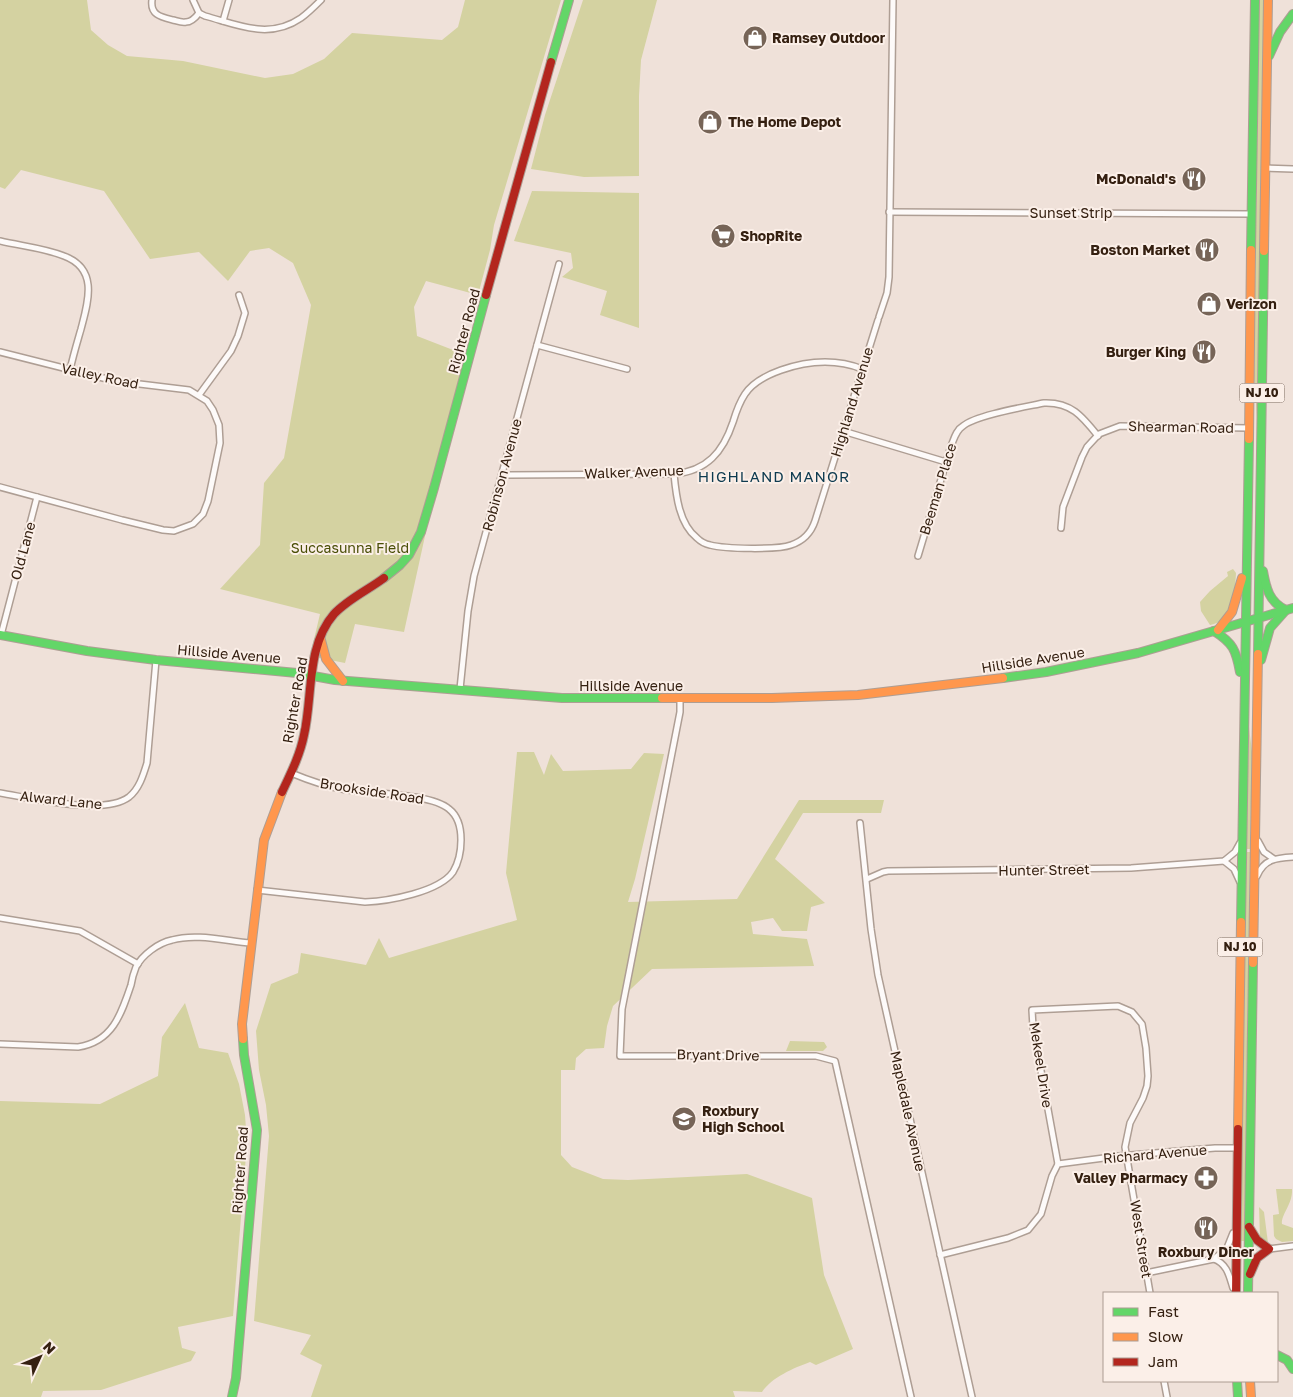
<svg xmlns="http://www.w3.org/2000/svg" width="1293" height="1397" viewBox="0 0 1293 1397" font-family="'Golos Text',sans-serif">
<style>
.green{fill:#d4d2a1}
.lines{fill:none;stroke-linecap:round;stroke-linejoin:round}
.street-casing{stroke:#ae9e94;stroke-width:8}
.fast-casing{stroke:#ae9e94;stroke-width:10}
.slow-casing{stroke:#ae9e94;stroke-width:10}
.jam-casing{stroke:#ae9e94;stroke-width:10}
.street{stroke:#fdfaf9;stroke-width:5}
.fast{stroke:#63d668;stroke-width:8}
.slow{stroke:#ff974d;stroke-width:8}
.jam{stroke:#b3261e;stroke-width:8}
.labels{text-anchor:middle;stroke-width:4;stroke-linejoin:round;paint-order:stroke}
.shield{fill:#fbefe8;stroke:#705e52;stroke-width:1}
.shield-label{font-size:12px;font-weight:bold;fill:#352011}
.poi-label{font-size:14px;font-weight:bold;fill:#352011;stroke:#fbefe8;text-anchor:start}
.street-label{font-size:14px;fill:#352011;stroke:#fbefe8}
.park-label{font-size:14px;fill:#494e06;stroke:#fbefe8}
.neighbourhood-label{font-size:15px;letter-spacing:1px;fill:#0e3b50;stroke:#fbefe8}
</style>
<rect width="100%" height="100%" fill="#efe1d9"/>
<g class="green">
<path d="M0,0H87L91,30L108,45L127,56L183,61L265,78L293,74L324,59L352,33L442,40L458,27L465,0H561L494,225L490,250L478,295L426,281L414,307L417,336L466,355L460,376L404,632L355,624L345,663L310,656L320,614L220,589L260,545L264,483L284,458L311,305L293,263L269,248L250,251L228,281L199,252L150,259L104,191L21,170L5,189L0,187Z"/>
<path d="M583,0H657L641,60L639,96V176L584,177L531,169L545,115Z"/>
<path d="M1259,0H1264L1257,417L1254,378Z"/>
<path d="M532,191L639,193V328L600,315L607,291L562,277L573,268L571,253L514,241Z"/>
<path d="M1233,569L1236,573C1235,592 1233,621 1210,625L1201,611L1200,602L1210,591L1228,576L1227,572Z"/>
<path d="M1249,727L1252,752L1250,849H1246Z"/>
<path d="M517,752H534L544,775L551,754L563,771L631,769L644,753L664,754L635,879L628,902L737,899L799,800H884L881,813H803L775,859L825,903L811,907L807,931H782L773,918L751,922L753,934L807,939L814,966L652,969L613,1006L607,1026L604,1048L586,1049L576,1058L575,1070H561V1155L572,1167L603,1179L628,1180L747,1174L812,1198L824,1275L853,1349L816,1365L810,1362C794,1368 772,1377 762,1392L733,1391L735,1397H311L322,1365L300,1354L311,1335L254,1321L269,1136L266,1105L259,1070L256,1031L271,984L298,973L301,953L366,965L379,938L389,958L517,920L506,873Z"/>
<path d="M1245,852H1250L1244,1241H1239Z"/>
<path d="M185,1003L199,1048L228,1053L239,1084L245,1115L247,1143L233,1316L178,1327L182,1348L196,1352L191,1361L101,1390L43,1391L41,1397H0V1101L100,1104L158,1076L162,1037Z"/>
<path d="M790,1041L824,1042L827,1047L823,1051H786Z"/>
<path d="M1276,1189H1292C1293,1204 1281,1214 1282,1224L1293,1228V1241L1282,1242L1276,1239L1274,1236L1273,1215L1279,1214Z"/>
<path d="M1259,1207L1264,1212L1268,1243L1260,1239Z"/>
</g>
<g class="lines">
<defs>
<g id="street">
<path d="M152,0C150,15 161,17 173,20C177,21 182,23 186,22C191,22 196,17 199,13L193,0"/>
<path d="M199,13L205,16C239,25 269,40 301,18C308,13 315,6 321,0"/>
<path d="M223,21L229,0"/>
<path d="M1265,168L1293,169"/>
<path d="M889,212L1252,214"/>
<path d="M0,241C21,246 44,248 64,256C99,269 88,302 81,329C77,343 73,356 70,370"/>
<path d="M879,317L887,293L889,277L893,0"/>
<path d="M537,345L627,369"/>
<path d="M0,352L115,381L189,390L207,401L213,410L219,425L220,443L208,501L203,514L193,524L174,531L163,530L122,520L0,487"/>
<path d="M199,395L231,351L238,336L245,313L239,295"/>
<path d="M843,431L946,462"/>
<path d="M674,474C676,495 679,524 697,538C700,541 705,544 710,545C725,549 778,550 791,545C803,541 811,533 815,521L878,320"/>
<path d="M502,475L674,474C707,471 723,452 733,422C736,412 739,403 745,394C759,373 800,362 825,362C838,362 850,364 862,369"/>
<path d="M1061,528L1063,507L1082,457L1087,447L1099,434L1120,426L1248,428"/>
<path d="M918,556L951,446C954,439 956,430 963,426C976,415 1025,407 1044,403C1071,402 1082,416 1098,436"/>
<path d="M1,635L37,497"/>
<path d="M460,689L468,611L474,576L559,264"/>
<path d="M680,699V712L622,1009L620,1056H816L835,1061L911,1397"/>
<path d="M0,793C31,798 104,816 129,797C139,789 143,776 147,763L156,660"/>
<path d="M860,823L871,929L878,975L972,1397"/>
<path d="M1258,841L1264,852L1274,859"/>
<path d="M1224,861L1234,869L1240,882"/>
<path d="M1257,876C1264,859 1276,858 1293,857"/>
<path d="M867,879L883,872L888,871L1131,868L1224,861L1235,852L1240,843"/>
<path d="M257,890L365,902C389,901 439,892 453,872C459,862 461,851 461,840C461,828 458,816 449,809C431,793 368,794 342,789C324,786 308,780 291,773"/>
<path d="M0,918L80,931L138,964"/>
<path d="M0,1044L78,1047C112,1042 121,1015 131,985C132,979 134,972 136,967C142,955 158,943 172,940C196,933 226,941 251,943"/>
<path d="M1058,1164L1033,1027L1032,1010L1118,1006L1132,1012L1142,1024L1146,1048L1148,1076L1147,1086L1143,1098L1130,1123L1125,1147L1150,1293"/>
<path d="M1269,1249L1293,1246"/>
<path d="M940,1255L1008,1238L1028,1230L1041,1214L1052,1176L1058,1164L1119,1156L1215,1148H1237"/>
<path d="M1214,1259C1227,1264 1229,1275 1233,1288"/>
<path d="M1146,1273L1214,1259L1227,1248L1233,1233"/>
<path d="M1164,1381L1167,1397"/>
</g>
<g id="fast">
<path d="M1269,56L1280,32L1293,14"/>
<path d="M551,62L569,0"/>
<path d="M1251,250L1255,0"/>
<path d="M384,578L400,565L409,555L421,532L434,488L486,295"/>
<path d="M1214,631C1233,643 1236,650 1240,672"/>
<path d="M0,635L87,651L156,660L297,673L335,680L562,698H662"/>
<path d="M1258,654L1264,251"/>
<path d="M1261,660L1270,628L1286,610C1269,602 1266,588 1263,571"/>
<path d="M1003,678L1046,672L1138,653L1293,608"/>
<path d="M1241,922L1249,439"/>
<path d="M1248,1293L1253,963"/>
<path d="M1277,1355L1287,1360L1293,1369"/>
<path d="M1237,1381L1238,1397"/>
<path d="M232,1397L236,1378L257,1130L244,1055L243,1039"/>
</g>
<g id="slow">
<path d="M1264,251L1268,0"/>
<path d="M1249,439L1251,250"/>
<path d="M1218,630L1232,612L1242,578"/>
<path d="M321,640L326,659L343,681"/>
<path d="M662,698H772L858,695L1003,678"/>
<path d="M1253,963L1258,654"/>
<path d="M243,1039L242,1024L264,840L282,792"/>
<path d="M1238,1129L1241,922"/>
<path d="M1250,1381L1251,1397"/>
</g>
<g id="jam">
<path d="M486,295L551,62"/>
<path d="M282,792C291,773 300,755 304,735C313,696 306,646 334,614C348,599 368,590 384,578"/>
<path d="M1249,1227L1257,1240L1269,1249L1257,1258L1250,1274"/>
<path d="M1236,1293L1238,1129"/>
</g>
</defs>
<use href="#street" class="street-casing"/>
<use href="#fast" class="fast-casing"/>
<use href="#slow" class="slow-casing"/>
<use href="#jam" class="jam-casing"/>
<use href="#street" class="street"/>
<use href="#fast" class="fast"/>
<use href="#slow" class="slow"/>
<use href="#jam" class="jam"/>
</g>
<defs>
<symbol id="shop-disc" viewBox="-11 -11 22 22"><circle r="9.5" fill="#766457" stroke="#fbefe8"/><path d="M-5-2.5h2.3a2.7 3.5 0 0 1 5.4 0H5L5.5 6h-11ZM-1.5-2.5h3a1.5 2.3 0 0 0-3 0Z" fill="#fff"/></symbol>
<symbol id="restaurant-disc" viewBox="-11 -11 22 22"><circle r="9.5" fill="#766457" stroke="#fbefe8"/><path d="M-5-6h1v4h1v-4h1v4h1v-4h1v5L-1.5 .5V6h-2V.5L-5-1ZM5-6V6H3V1.5H1.5Q1.5-4 5-6Z" fill="#fff"/></symbol>
<symbol id="supermarket-disc" viewBox="-11 -11 22 22"><circle r="9.5" fill="#766457" stroke="#fbefe8"/><path d="M-6-5.5h2.5l.6 2H6L4.5 2H-2.5L-4.4-4H-6ZM-1.5 3.2a1.3 1.3 0 1 0 .1 0ZM3 3.2a1.3 1.3 0 1 0 .1 0Z" fill="#fff"/></symbol>
<symbol id="school-disc" viewBox="-11 -11 22 22"><circle r="9.5" fill="#766457" stroke="#fbefe8"/><path d="M0-5L7-2L0 1L-7-2ZM-4 1L0 2.5L4 1V4Q0 6-4 4Z" fill="#fff"/></symbol>
<symbol id="pharmacy-disc" viewBox="-11 -11 22 22"><circle r="9.5" fill="#766457" stroke="#fbefe8"/><path d="M-2-6h4v4h4v4h-4v4h-4v-4h-4v-4h4Z" fill="#fff"/></symbol>
</defs>
<g fill-rule="evenodd">
<use href="#shop-disc" x="741" y="24" width="28" height="28"/>
<use href="#shop-disc" x="696" y="108" width="28" height="28"/>
<use href="#restaurant-disc" x="1180" y="165" width="28" height="28"/>
<use href="#supermarket-disc" x="709" y="222" width="28" height="28"/>
<use href="#restaurant-disc" x="1193" y="236" width="28" height="28"/>
<use href="#shop-disc" x="1195" y="290" width="28" height="28"/>
<use href="#restaurant-disc" x="1190" y="338" width="28" height="28"/>
<use href="#school-disc" x="670" y="1105" width="28" height="28"/>
<use href="#pharmacy-disc" x="1192" y="1164" width="28" height="28"/>
<use href="#restaurant-disc" x="1192" y="1214" width="28" height="28"/>
</g>
<g class="labels">
<g class="shield">
<rect x="1239.5" y="383.5" width="45" height="19" rx="4"/>
<rect x="1217.5" y="937.5" width="45" height="19" rx="4"/>
</g>
<g class="shield-label">
<text x="1262" y="397">NJ 10</text>
<text x="1240" y="951">NJ 10</text>
</g>
<g class="poi-label">
<text x="772" y="43">Ramsey Outdoor</text>
<text x="728" y="127">The Home Depot</text>
<text x="1176" y="184" text-anchor="end">McDonald's</text>
<text x="740" y="241">ShopRite</text>
<text x="1190" y="255" text-anchor="end">Boston Market</text>
<text x="1226" y="309">Verizon</text>
<text x="1186" y="357" text-anchor="end">Burger King</text>
<text x="702" y="1116">Roxbury<tspan x="702" dy="16">High School</tspan></text>
<text x="1188" y="1183" text-anchor="end">Valley Pharmacy</text>
<text x="1206" y="1257" text-anchor="middle">Roxbury Diner</text>
</g>
<g class="street-label">
<text x="1071" y="218">Sunset Strip</text>
<text transform="translate(464 331) rotate(-75)" y="5">Righter Road</text>
<text transform="translate(100 376) rotate(12)" y="5">Valley Road</text>
<text transform="translate(852 402) rotate(-73)" y="5">Highland Avenue</text>
<text transform="translate(1181 427) rotate(1)" y="5">Shearman Road</text>
<text transform="translate(634 472) rotate(-2)" y="5">Walker Avenue</text>
<text transform="translate(502 475) rotate(-75)" y="5">Robinson Avenue</text>
<text transform="translate(938 489) rotate(-73)" y="5">Beeman Place</text>
<text transform="translate(23 551) rotate(-75)" y="5">Old Lane</text>
<text transform="translate(229 654) rotate(5)" y="5">Hillside Avenue</text>
<text transform="translate(1033 660) rotate(-9)" y="5">Hillside Avenue</text>
<text x="631" y="691">Hillside Avenue</text>
<text transform="translate(295 700) rotate(-80)" y="5">Righter Road</text>
<text transform="translate(372 791) rotate(9)" y="5">Brookside Road</text>
<text transform="translate(61 800) rotate(6)" y="5">Alward Lane</text>
<text transform="translate(1044 870) rotate(-1)" y="5">Hunter Street</text>
<text transform="translate(718 1055) rotate(1)" y="5">Bryant Drive</text>
<text transform="translate(1041 1065) rotate(81)" y="5">Mekeel Drive</text>
<text transform="translate(908 1111) rotate(78)" y="5">Mapledale Avenue</text>
<text transform="translate(1155 1154) rotate(-5)" y="5">Richard Avenue</text>
<text transform="translate(240 1170) rotate(-86)" y="5">Righter Road</text>
<text transform="translate(1141 1239) rotate(81)" y="5">West Street</text>
</g>
<g class="park-label">
<text x="350" y="553">Succasunna Field</text>
</g>
<g class="neighbourhood-label">
<text x="774" y="482">HIGHLAND MANOR</text>
</g>
</g>
<rect x="1103" y="1292" width="175" height="90" fill="#fbefe8" stroke="#ac9c92"/>
<rect x="1113" y="1308" width="25" height="8" fill="#63d668" stroke="#ac9c92"/>
<text x="1148" y="1317" font-size="15" fill="#352011">Fast</text>
<rect x="1113" y="1333" width="25" height="8" fill="#ff974d" stroke="#ac9c92"/>
<text x="1148" y="1342" font-size="15" fill="#352011">Slow</text>
<rect x="1113" y="1358" width="25" height="8" fill="#b3261e" stroke="#ac9c92"/>
<text x="1148" y="1367" font-size="15" fill="#352011">Jam</text>
<g transform="translate(40 1357) rotate(46)" stroke="#fbefe8" stroke-width="4" paint-order="stroke">
<path d="M0-4L9 19L0 12L-9 19Z" fill="#352011"/>
<text y="-8" font-size="14" font-weight="bold" text-anchor="middle" fill="#352011">N</text>
</g>
</svg>
